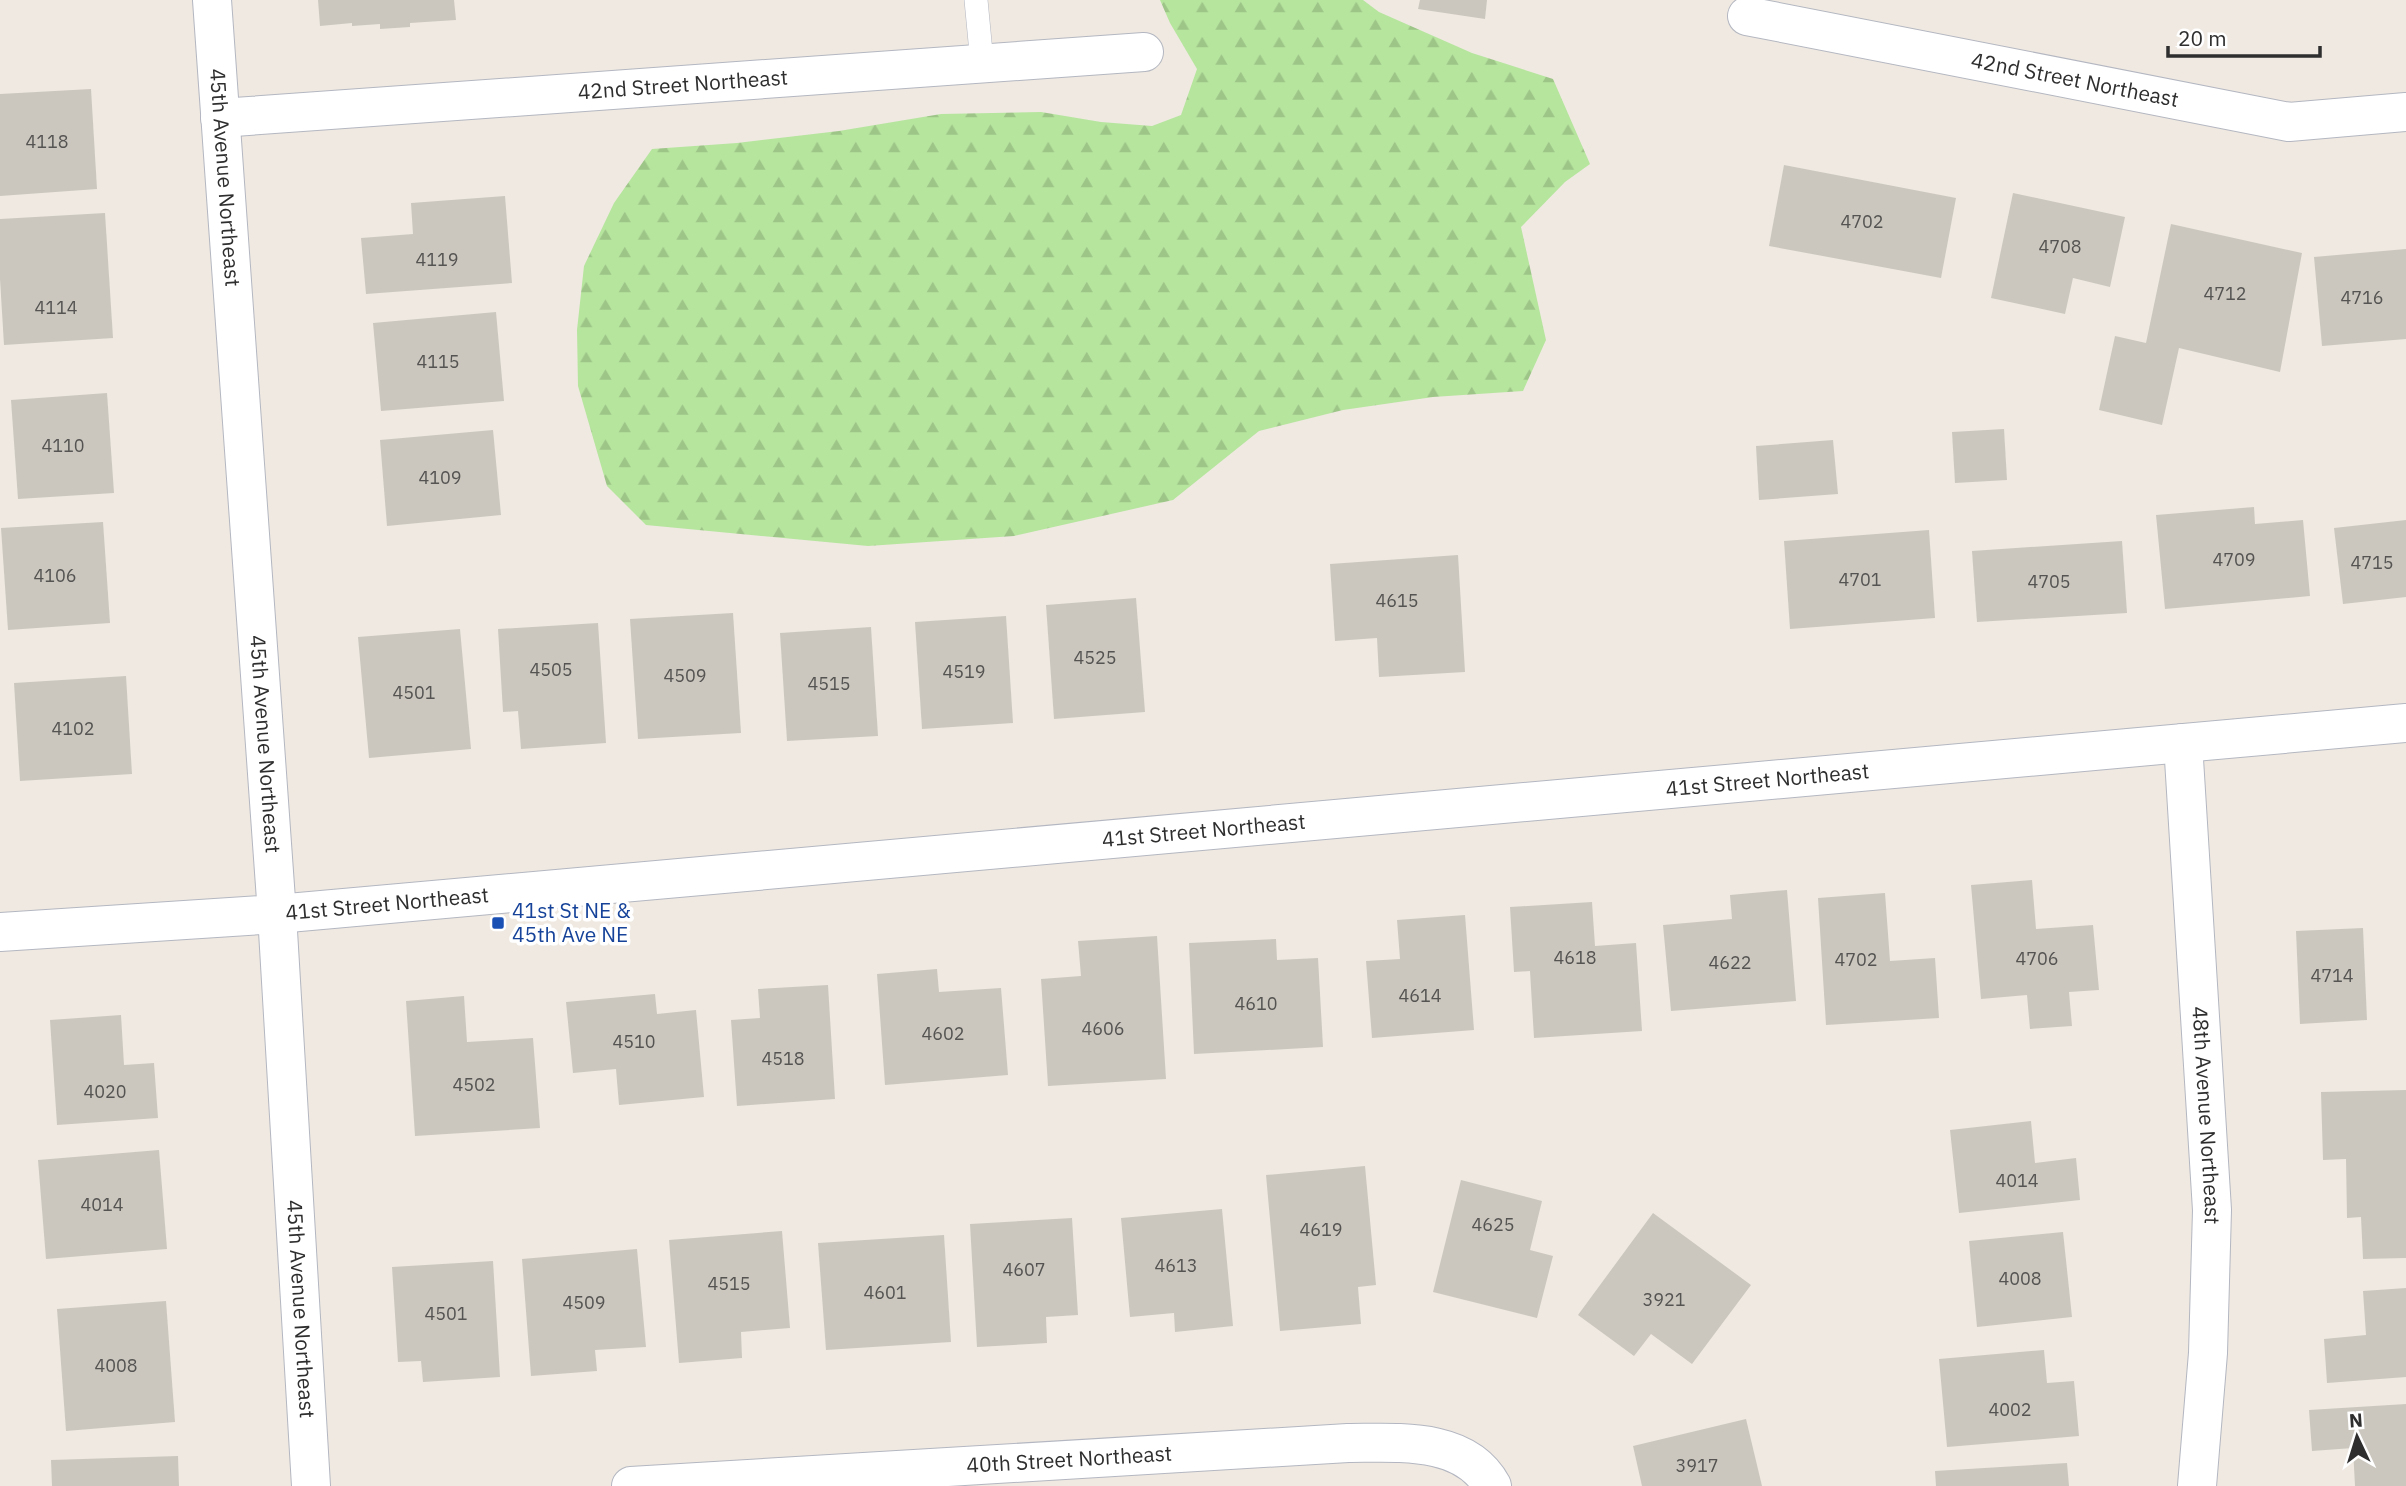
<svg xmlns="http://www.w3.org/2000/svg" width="2406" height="1486" viewBox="0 0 2406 1486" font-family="'IBM Plex Sans',sans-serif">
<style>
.forest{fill:url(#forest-firs)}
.building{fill:#cbc7bf}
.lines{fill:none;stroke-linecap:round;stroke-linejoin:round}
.service-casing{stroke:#b4b7c1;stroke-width:24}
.minor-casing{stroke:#b4b7c1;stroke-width:40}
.tertiary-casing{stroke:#b4b7c1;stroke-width:40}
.service{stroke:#fff;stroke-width:23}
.minor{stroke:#fff;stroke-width:38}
.tertiary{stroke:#fff;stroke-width:38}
.transit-dot{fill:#1a4fb4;stroke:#fff;stroke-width:2.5}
.labels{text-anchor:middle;stroke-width:7;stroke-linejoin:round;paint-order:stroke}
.number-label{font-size:18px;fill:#555452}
.street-label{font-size:21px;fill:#2e2e2e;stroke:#fff}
.transit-label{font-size:21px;fill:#164399;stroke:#fff;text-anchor:start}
</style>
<defs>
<pattern id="forest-firs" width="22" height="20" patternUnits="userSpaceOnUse" patternTransform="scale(1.75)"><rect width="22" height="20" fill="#b6e59e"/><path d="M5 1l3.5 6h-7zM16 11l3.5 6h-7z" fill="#9dc588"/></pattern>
</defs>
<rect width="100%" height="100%" fill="#efe9e1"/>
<path class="forest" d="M1160,0H1363L1379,12L1472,53L1553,79L1590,164L1565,182L1521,227L1546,340L1523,391L1433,397L1343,410L1259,431L1173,500L1014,536L868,546L646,525L607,486L578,386L577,330L584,266L614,203L652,149L737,143L839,131L941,114L1041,112L1101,122L1152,126L1181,115L1197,69L1170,23Z"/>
<g class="building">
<path d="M318,0H454L456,20L410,23V27L380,29V24L352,26V23L320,26Z"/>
<path d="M1420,0H1487L1485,19L1418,9Z"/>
<path d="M91,89L97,189L0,196V94Z"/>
<path d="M1784,165L1956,198L1941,278L1769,246Z"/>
<path d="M2013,193L2125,217L2110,287L2073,278L2065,314L1991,298Z"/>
<path d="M505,196L512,283L366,294L361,238L413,234L411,203Z"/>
<path d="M105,213L113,338L4,345L0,279V219Z"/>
<path d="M2171,224L2302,253L2280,372L2179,348L2162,425L2099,410L2115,336L2146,343Z"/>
<path d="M2406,249V339L2322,346L2314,257Z"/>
<path d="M496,312L504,401L381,411L373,323Z"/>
<path d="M107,393L114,493L18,499L11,400Z"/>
<path d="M2004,429L2007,480L1955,483L1952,432Z"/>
<path d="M493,430L501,515L387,526L380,440Z"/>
<path d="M1833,440L1838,494L1759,500L1756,446Z"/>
<path d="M2254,507L2255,524L2303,520L2310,596L2165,609L2156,515Z"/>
<path d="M2406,520V597L2343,604L2334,528Z"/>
<path d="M103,522L110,623L8,630L1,528Z"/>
<path d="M1929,530L1935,618L1790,629L1784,541Z"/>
<path d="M2122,541L2127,613L1977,622L1972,551Z"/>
<path d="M1458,555L1465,672L1379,677L1377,638L1335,641L1330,564Z"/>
<path d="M1136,598L1145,712L1054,719L1046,605Z"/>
<path d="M733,613L741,733L638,739L630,619Z"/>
<path d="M1006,616L1013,723L922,729L915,622Z"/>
<path d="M598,623L606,743L521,749L518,711L503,712L498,629Z"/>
<path d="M871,627L878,736L787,741L780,633Z"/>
<path d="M460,629L471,749L369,758L358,637Z"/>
<path d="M126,676L132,774L20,781L14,683Z"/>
<path d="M2032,880L2036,929L2093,925L2099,990L2069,992L2072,1026L2030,1029L2027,995L1981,999L1971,885Z"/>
<path d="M1787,890L1796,1001L1671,1011L1663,925L1732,919L1730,895Z"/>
<path d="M1885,893L1890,961L1935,958L1939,1018L1826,1025L1818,898Z"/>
<path d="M1592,902L1595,946L1636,943L1642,1031L1534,1038L1530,971L1514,972L1510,907Z"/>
<path d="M1465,915L1474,1030L1372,1038L1366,961L1400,959L1397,920Z"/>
<path d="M2363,928L2367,1020L2300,1024L2296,931Z"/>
<path d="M1157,936L1166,1079L1048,1086L1041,979L1081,976L1078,941Z"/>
<path d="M1276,939L1277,960L1318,958L1323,1047L1194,1054L1189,943Z"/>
<path d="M937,969L939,992L1001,988L1008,1075L885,1085L877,974Z"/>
<path d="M828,985L835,1099L737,1106L731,1020L760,1018L758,989Z"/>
<path d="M655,994L657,1014L696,1010L704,1097L619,1105L616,1069L573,1073L566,1002Z"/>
<path d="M464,996L467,1042L533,1038L540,1128L415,1136L406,1001Z"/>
<path d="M121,1015L124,1065L154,1063L158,1118L57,1125L50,1020Z"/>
<path d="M2406,1090V1258L2363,1259L2361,1217L2347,1218L2346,1159L2323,1160L2321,1092Z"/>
<path d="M2031,1121L2035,1163L2076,1158L2080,1200L1959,1213L1950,1130Z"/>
<path d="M159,1150L167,1249L46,1259L38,1160Z"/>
<path d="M1365,1166L1376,1285L1358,1287L1361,1324L1280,1331L1266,1175Z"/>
<path d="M1461,1180L1542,1201L1530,1250L1553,1256L1537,1318L1433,1292Z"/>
<path d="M1222,1209L1233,1326L1175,1332L1174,1313L1130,1317L1121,1218Z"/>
<path d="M1653,1213L1751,1285L1692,1364L1651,1334L1634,1356L1578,1315Z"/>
<path d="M1072,1218L1078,1315L1046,1317L1047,1343L977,1347L970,1224Z"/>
<path d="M782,1231L790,1328L741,1332L742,1358L679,1363L669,1240Z"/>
<path d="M2063,1232L2072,1317L1977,1327L1969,1241Z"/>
<path d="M944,1235L951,1342L826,1350L818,1243Z"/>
<path d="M637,1249L646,1347L595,1350L597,1371L531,1376L522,1259Z"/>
<path d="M493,1261L500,1377L423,1382L421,1361L398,1362L392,1267Z"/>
<path d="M2406,1288V1377L2327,1383L2324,1339L2366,1335L2363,1291Z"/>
<path d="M166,1301L175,1422L66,1431L57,1309Z"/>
<path d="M2044,1350L2047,1383L2074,1381L2079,1436L1947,1447L1939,1359Z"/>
<path d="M2406,1404V1486H2355L2353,1448L2312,1451L2309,1410Z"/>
<path d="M1746,1419L1762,1486H1642L1633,1446Z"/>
<path d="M178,1456L179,1486H52L51,1460Z"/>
<path d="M2067,1463L2069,1486H1936L1935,1471Z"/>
</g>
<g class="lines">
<defs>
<path id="service" d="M976,0L982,63"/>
<g id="minor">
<path id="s1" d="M1747,16L2289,122L2406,112"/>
<path id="s2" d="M220,118L1144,52"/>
<path id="s3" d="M2183,743L2212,1210L2208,1353L2197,1486"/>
<path id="s4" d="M0,932L277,914L2406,723"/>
<path id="s5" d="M631,1486L1348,1443C1396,1443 1465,1436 1492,1486"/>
</g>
<g id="tertiary">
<path id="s6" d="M212,0L277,914L311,1486"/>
</g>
</defs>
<use href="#service" class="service-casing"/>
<use href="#minor" class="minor-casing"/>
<use href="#tertiary" class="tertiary-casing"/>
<use href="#service" class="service"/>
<use href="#minor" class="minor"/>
<use href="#tertiary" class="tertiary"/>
</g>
<rect class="transit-dot" x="491" y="916" width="14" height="14" rx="3.5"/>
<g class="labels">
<g class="number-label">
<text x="47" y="148">4118</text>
<text x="1862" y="228">4702</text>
<text x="2060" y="253">4708</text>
<text x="437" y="266">4119</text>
<text x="2225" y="300">4712</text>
<text x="2362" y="304">4716</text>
<text x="56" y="314">4114</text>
<text x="438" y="368">4115</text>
<text x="63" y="452">4110</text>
<text x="440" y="484">4109</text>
<text x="2234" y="566">4709</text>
<text x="2372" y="569">4715</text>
<text x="55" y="582">4106</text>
<text x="1860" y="586">4701</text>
<text x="2049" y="588">4705</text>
<text x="1397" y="607">4615</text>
<text x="1095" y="664">4525</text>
<text x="551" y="676">4505</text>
<text x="964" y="678">4519</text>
<text x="685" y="682">4509</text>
<text x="829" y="690">4515</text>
<text x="414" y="699">4501</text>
<text x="73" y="735">4102</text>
<text x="1575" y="964">4618</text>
<text x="2037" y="965">4706</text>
<text x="1856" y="966">4702</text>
<text x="1730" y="969">4622</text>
<text x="2332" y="982">4714</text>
<text x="1420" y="1002">4614</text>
<text x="1256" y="1010">4610</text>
<text x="1103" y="1035">4606</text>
<text x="943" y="1040">4602</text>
<text x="634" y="1048">4510</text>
<text x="783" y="1065">4518</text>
<text x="474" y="1091">4502</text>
<text x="105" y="1098">4020</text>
<text x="2017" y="1187">4014</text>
<text x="102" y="1211">4014</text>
<text x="1493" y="1231">4625</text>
<text x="1321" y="1236">4619</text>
<text x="1176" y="1272">4613</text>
<text x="1024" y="1276">4607</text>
<text x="2020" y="1285">4008</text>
<text x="729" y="1290">4515</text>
<text x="885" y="1299">4601</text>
<text x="1664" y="1306">3921</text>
<text x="584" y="1309">4509</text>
<text x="446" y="1320">4501</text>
<text x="116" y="1372">4008</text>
<text x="2010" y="1416">4002</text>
<text x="1697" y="1472">3917</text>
</g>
<g class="street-label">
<text dy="7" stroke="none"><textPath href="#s1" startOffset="334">42nd Street Northeast</textPath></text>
<text dy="7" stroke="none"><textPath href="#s2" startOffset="464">42nd Street Northeast</textPath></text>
<text dy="7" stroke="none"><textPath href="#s6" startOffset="178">45th Avenue Northeast</textPath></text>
<text dy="7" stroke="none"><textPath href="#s6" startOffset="746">45th Avenue Northeast</textPath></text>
<text dy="7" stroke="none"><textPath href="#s4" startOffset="1774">41st Street Northeast</textPath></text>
<text dy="7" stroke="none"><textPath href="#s4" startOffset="1208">41st Street Northeast</textPath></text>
<text dy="7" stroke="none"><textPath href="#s4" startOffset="388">41st Street Northeast</textPath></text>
<text dy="7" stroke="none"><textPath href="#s3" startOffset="373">48th Avenue Northeast</textPath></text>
<text dy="7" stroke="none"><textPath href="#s6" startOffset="1312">45th Avenue Northeast</textPath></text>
<text dy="7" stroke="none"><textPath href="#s5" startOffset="439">40th Street Northeast</textPath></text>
</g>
<g class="transit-label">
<text x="512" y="918">41st St NE &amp;<tspan x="512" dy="24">45th Ave NE</tspan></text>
</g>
</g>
<g transform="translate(2357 1437) rotate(356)" stroke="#ffffff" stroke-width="5" paint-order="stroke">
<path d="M0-5L12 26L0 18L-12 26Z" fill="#2e2e2e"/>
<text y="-10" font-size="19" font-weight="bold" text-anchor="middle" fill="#2e2e2e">N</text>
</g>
<path d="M2168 46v10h152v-10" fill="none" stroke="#2e2e2e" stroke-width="3.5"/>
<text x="2178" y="46" font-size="21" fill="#2e2e2e" stroke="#ffffff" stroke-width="5" paint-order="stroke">20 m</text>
</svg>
